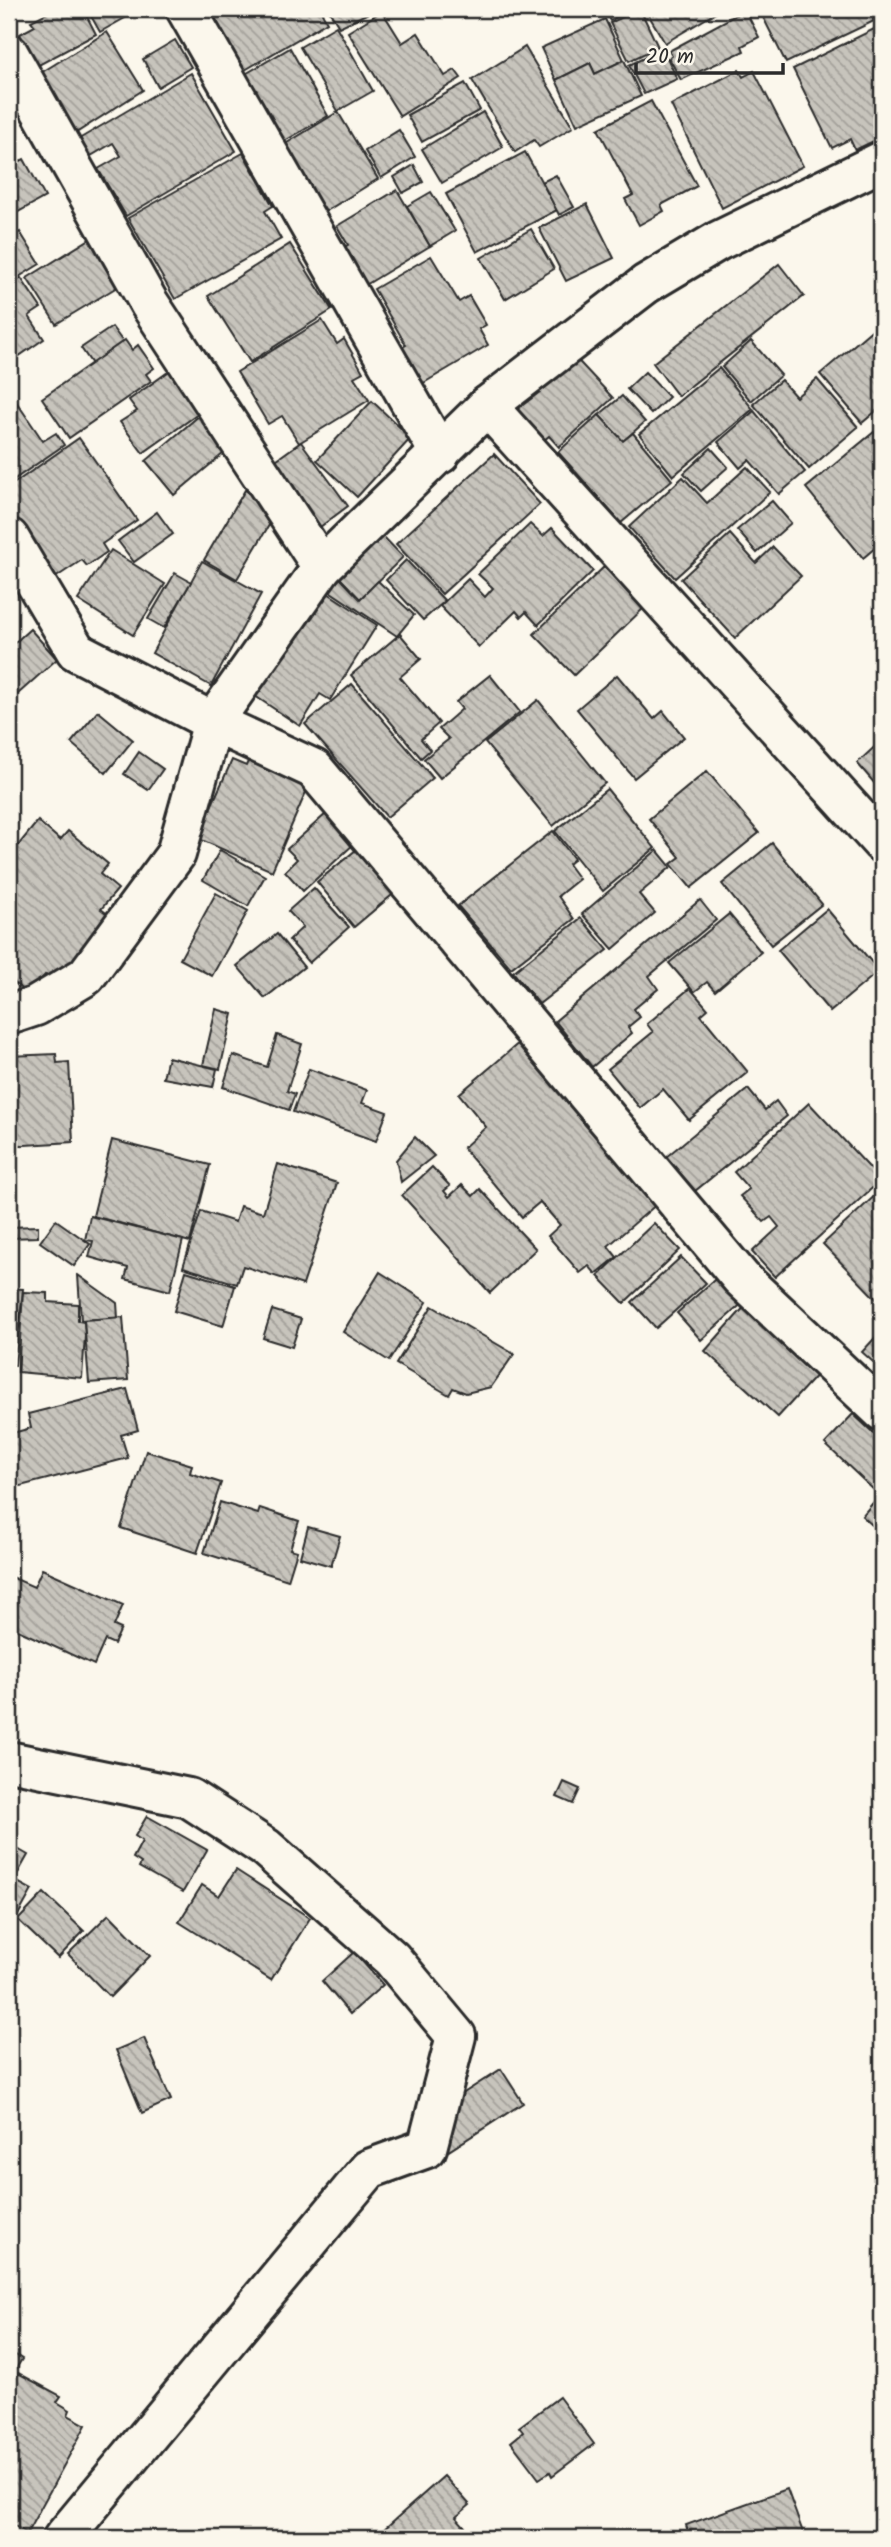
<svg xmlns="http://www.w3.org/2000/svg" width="891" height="2547" viewBox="0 0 891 2547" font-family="Kalam,sans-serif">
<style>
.building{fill:url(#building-back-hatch);stroke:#2b2b2b;stroke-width:2}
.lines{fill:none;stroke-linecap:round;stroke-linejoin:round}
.street-casing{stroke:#2b2b2b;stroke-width:44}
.street{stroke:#fbf7ec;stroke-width:38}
</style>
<defs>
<pattern id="building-back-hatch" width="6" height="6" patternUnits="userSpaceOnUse" patternTransform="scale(1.75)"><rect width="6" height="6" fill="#c7c4bc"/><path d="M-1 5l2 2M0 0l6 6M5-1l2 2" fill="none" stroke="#a29f99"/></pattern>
</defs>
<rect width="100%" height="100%" fill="#fbf7ec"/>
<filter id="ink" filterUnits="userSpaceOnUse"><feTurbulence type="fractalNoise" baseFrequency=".0143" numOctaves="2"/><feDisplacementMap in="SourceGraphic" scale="14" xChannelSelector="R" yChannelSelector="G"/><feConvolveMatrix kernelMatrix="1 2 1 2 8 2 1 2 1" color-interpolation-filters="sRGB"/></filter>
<g filter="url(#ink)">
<g class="building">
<path d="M45,9H83L96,34L37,66L20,34L35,26L31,21L47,13Z"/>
<path d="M87,9H141L100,32Z"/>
<path d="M211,9H320L327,22L245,70L230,46L225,49L204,13Z"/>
<path d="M328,9H374L375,10L339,27Z"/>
<path d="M603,9H631L610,21Z"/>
<path d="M640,9L658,47L629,61L610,23Z"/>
<path d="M645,9H722L665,43Z"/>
<path d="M759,9H868L874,21L786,63Z"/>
<path d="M745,10L759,37L742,46L744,51L681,80L669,58L672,56L669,51Z"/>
<path d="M382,11L402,43L418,33L445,76L455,70L461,78L400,116L348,32Z"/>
<path d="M605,19L624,60L595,74L590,63L556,80L541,48Z"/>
<path d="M336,26L373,91L338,111L300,47Z"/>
<path d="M874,29L882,45V137L855,150L850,139L832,148L793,69Z"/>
<path d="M107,32L143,90L76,133L39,74Z"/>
<path d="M175,40L191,67L158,87L143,59Z"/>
<path d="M525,47L573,127L539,147L534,140L515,152L472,80Z"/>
<path d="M290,48L328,116L281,143L242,76Z"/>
<path d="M663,49L677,79L644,94L629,65Z"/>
<path d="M624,60L641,96L577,125L556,80L590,63L595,74Z"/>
<path d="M739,70L743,77L754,71L803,166L722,208L671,105Z"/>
<path d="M191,73L236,151L126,216L98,169L121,156L113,143L89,157L79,139Z"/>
<path d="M465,83L480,110L422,142L407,115Z"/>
<path d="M651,101L697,186L661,205L664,211L639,225L625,199L633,195L598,129Z"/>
<path d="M338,112L378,179L323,213L282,146Z"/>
<path d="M483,112L503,147L442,183L422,149Z"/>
<path d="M399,130L415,157L381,178L365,151Z"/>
<path d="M525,152L557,210L477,252L446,194Z"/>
<path d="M243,153L273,206L265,211L281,239L175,299L128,218Z"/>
<path d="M24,159L45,197L9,217V167Z"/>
<path d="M414,165L423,182L403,193L394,177Z"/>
<path d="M556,175L574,207L559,215L542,182Z"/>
<path d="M397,190L430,246L364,286L341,249L348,245L337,226Z"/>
<path d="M431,192L455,231L430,246L407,206Z"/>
<path d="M587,204L614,258L566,281L539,228Z"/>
<path d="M531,229L554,269L505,299L481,258Z"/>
<path d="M20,232L40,264L9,283V239Z"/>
<path d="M98,234L127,281L56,324L27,278Z"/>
<path d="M290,244L332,310L250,362L208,296Z"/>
<path d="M431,256L459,302L469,296L486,325L479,329L488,345L422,384L400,348L406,345L374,289Z"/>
<path d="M779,264L804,296L678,396L653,363Z"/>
<path d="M21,278L41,308L29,316L44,339L9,363V286Z"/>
<path d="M322,320L337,344L344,339L363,372L354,377L369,400L299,443L282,416L268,424L237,372Z"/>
<path d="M881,322L882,406L862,423L820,374Z"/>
<path d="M112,327L123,342L92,364L81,348Z"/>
<path d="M125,340L132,350L138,345L154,368L146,374L151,381L69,438L42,398Z"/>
<path d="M751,341L781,375L751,401L722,367Z"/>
<path d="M569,351L613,398L559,447L549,436L543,441L511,405Z"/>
<path d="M182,362L212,404L143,453L120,422L137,411L129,400Z"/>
<path d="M719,368L753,409L673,476L639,434Z"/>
<path d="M645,372L669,397L651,414L627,389Z"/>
<path d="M817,379L858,427L809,469L753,404L781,380L796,397Z"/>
<path d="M9,391L43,441L56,433L64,445L9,483Z"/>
<path d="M622,396L645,422L623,441L599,415Z"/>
<path d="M372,401L411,438L357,497L317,460Z"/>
<path d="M207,409L236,443L174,495L146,461Z"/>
<path d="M754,411L805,472L779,494L749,460L740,468L718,442Z"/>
<path d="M599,415L623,441L633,433L672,480L621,523L558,452Z"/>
<path d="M874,432L882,442V542L863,558L806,488Z"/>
<path d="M79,438L137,520L102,544L107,552L87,566L82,560L55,578L9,513V487Z"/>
<path d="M301,442L348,506L320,527L273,462Z"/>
<path d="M711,448L728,467L701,491L684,473Z"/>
<path d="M494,454L540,504L442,594L396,544Z"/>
<path d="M747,467L770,492L675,578L629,527L683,477L707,503Z"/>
<path d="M245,490L278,510L237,579L204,560Z"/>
<path d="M772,501L791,523L757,553L737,530Z"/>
<path d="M157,512L173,534L134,562L118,541Z"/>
<path d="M530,524L543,536L552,528L593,571L538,625L526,612L521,617L516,611L479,647L440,606L468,579L485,597L493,588L478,574Z"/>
<path d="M380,533L403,557L360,599L338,576Z"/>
<path d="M730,534L756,563L773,547L801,576L735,638L681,579Z"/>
<path d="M111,550L165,584L133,635L78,600Z"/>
<path d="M406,560L445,601L423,620L386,580Z"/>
<path d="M202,561L261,594L211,686L152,653Z"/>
<path d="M607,564L647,605L574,675L534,634Z"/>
<path d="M175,573L191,582L164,628L148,619Z"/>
<path d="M338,576L360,599L378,581L414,615L397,636L325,588Z"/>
<path d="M323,590L377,625L330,700L320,694L300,726L255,696Z"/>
<path d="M30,629L57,659L9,702V648Z"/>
<path d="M400,634L421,659L400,677L439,723L421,739L430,750L421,758L351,675Z"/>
<path d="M490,675L520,712L440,778L424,759L449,739L439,729L462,709L456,702Z"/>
<path d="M617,675L654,719L663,711L684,737L634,778L577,709Z"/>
<path d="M352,684L433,778L387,817L305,724Z"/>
<path d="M538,700L605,783L553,826L485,743Z"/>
<path d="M98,711L133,740L106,773L71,743Z"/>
<path d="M882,740V792L857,763Z"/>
<path d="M139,752L163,769L148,790L124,774Z"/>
<path d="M249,759L309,785L272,871L197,838L232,760L246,766Z"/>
<path d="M707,771L759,833L691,888L671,864L680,857L649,819Z"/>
<path d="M607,789L655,848L603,891L555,831Z"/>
<path d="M327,813L355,843L303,891L285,871L297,859L287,849Z"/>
<path d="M38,821L60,840L68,831L108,864L100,874L118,889L101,909L110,916L54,982L45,975L28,995L9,978V843L16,848Z"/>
<path d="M553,831L574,859L568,864L579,879L558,896L574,919L511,968L458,906Z"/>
<path d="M772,843L822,904L771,945L722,884Z"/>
<path d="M362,845L398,890L354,927L317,882Z"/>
<path d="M220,850L265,876L248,906L203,880Z"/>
<path d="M657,850L671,867L639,894L655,913L613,949L582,914Z"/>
<path d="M314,888L349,927L309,963L289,940L303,927L288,911Z"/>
<path d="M216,893L248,911L212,976L180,959Z"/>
<path d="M700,900L716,920L649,976L658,989L634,1009L640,1017L628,1027L632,1033L592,1067L555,1021Z"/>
<path d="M827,909L879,971L830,1012L778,950Z"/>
<path d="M729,914L761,952L715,991L707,982L694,992L669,963Z"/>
<path d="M581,918L608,950L539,1004L513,972Z"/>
<path d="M277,934L304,967L265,998L237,966Z"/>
<path d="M690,988L708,1009L701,1015L748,1072L689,1120L663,1089L640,1108L608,1069L653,1032L647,1024Z"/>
<path d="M216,1009L233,1014L220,1069L203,1065Z"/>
<path d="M277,1035L302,1044L287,1091L295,1094L289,1110L223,1087L233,1055L267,1067Z"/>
<path d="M520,1042L657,1204L608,1246L617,1257L596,1274L589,1266L580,1273L548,1236L560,1225L540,1202L522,1217L463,1148L486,1127L459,1094Z"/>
<path d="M56,1054L57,1063L69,1062L73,1142L9,1146V1056Z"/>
<path d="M168,1057L217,1069L213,1087L163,1078Z"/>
<path d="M309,1069L367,1090L362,1103L387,1112L376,1141L293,1112Z"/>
<path d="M748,1089L765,1110L776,1101L787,1116L695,1191L666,1157Z"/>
<path d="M809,1103L881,1180L775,1277L752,1252L779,1227L771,1217L764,1222L740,1196L749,1189L734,1172Z"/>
<path d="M415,1137L434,1156L401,1182L396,1160Z"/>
<path d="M112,1140L210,1165L190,1242L93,1216Z"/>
<path d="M278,1164L337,1183L303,1285L243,1266L237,1284L183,1267L201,1211L235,1222L240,1206L263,1213Z"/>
<path d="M432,1167L450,1186L444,1191L449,1197L462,1185L473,1196L480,1189L536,1249L490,1293L402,1195Z"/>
<path d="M882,1189V1295L877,1300L823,1244Z"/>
<path d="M90,1216L183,1240L170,1291L125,1279L128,1268L89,1257L93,1241L85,1240Z"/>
<path d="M56,1220L90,1244L74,1266L40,1242Z"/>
<path d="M654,1223L680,1250L624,1303L598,1276Z"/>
<path d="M38,1226V1237L9,1238V1227Z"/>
<path d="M681,1257L706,1283L656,1328L632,1302Z"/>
<path d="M186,1271L235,1286L223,1326L174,1311Z"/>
<path d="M380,1272L427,1302L389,1361L343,1332Z"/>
<path d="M722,1273L746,1300L701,1340L677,1313Z"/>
<path d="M78,1275L117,1303L118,1318L81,1320Z"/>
<path d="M9,1288L23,1289L15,1365H9Z"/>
<path d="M23,1292L48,1293V1302L78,1304V1321L84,1322L85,1336L82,1378L18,1372Z"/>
<path d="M747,1304L820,1371L778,1417L705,1351Z"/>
<path d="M432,1306L514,1354L491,1387L466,1393L453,1388L449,1395L396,1364Z"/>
<path d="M272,1310L301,1319L292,1347L263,1338Z"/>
<path d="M123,1317L128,1380L89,1383L84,1320Z"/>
<path d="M882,1330V1370L862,1352Z"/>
<path d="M127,1389L138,1430L121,1435L128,1458L9,1489V1434L31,1428L28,1414Z"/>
<path d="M853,1414L882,1441V1485L876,1492L825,1444Z"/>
<path d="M146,1451L192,1465L190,1473L221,1483L197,1553L121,1528Z"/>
<path d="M882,1492V1534L862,1516Z"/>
<path d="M220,1502L258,1514L260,1508L299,1521L290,1549L297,1551L288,1580L204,1553Z"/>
<path d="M308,1527L340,1536L331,1566L300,1557Z"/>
<path d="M42,1569L123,1605L114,1626L121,1629L114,1644L105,1640L94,1665L9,1626V1576L34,1587Z"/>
<path d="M564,1782L580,1789L573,1804L557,1797Z"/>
<path d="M147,1816L207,1850L183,1892L139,1867L141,1863L133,1858L142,1841L135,1836Z"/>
<path d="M9,1844L28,1855L14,1880L32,1890L12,1926L9,1924Z"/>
<path d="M236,1870L310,1918L271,1980L179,1922L202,1885L219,1896Z"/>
<path d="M44,1893L84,1931L58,1958L18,1920Z"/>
<path d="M109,1914L150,1956L110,1997L68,1954Z"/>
<path d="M354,1952L383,1985L350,2014L322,1981Z"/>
<path d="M144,2038L171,2100L142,2113L116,2050Z"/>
<path d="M501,2069L523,2103L447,2152L425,2118Z"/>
<path d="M9,2351L22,2359L9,2380Z"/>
<path d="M18,2373L61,2396L57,2402L70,2410L68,2415L86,2425L27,2533L9,2523V2448L11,2443L9,2442V2390Z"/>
<path d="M559,2397L594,2444L552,2476L550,2472L539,2479L511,2442L523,2432L519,2427Z"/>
<path d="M881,2465H882V2518L876,2517Z"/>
<path d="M444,2476L470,2505L456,2517L466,2528L453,2538H374Z"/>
<path d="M787,2489L805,2538H690L686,2525Z"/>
</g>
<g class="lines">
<defs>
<g id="street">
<path d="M186,9L440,454"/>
<path d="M9,54L149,303L322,567"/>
<path d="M487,406L882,843"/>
<path d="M9,538L76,651L213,722L314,769L741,1278L882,1411"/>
<path d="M9,1015L36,1006L86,976L176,854L213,722L322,567L487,406L646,284L718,241L882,161"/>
<path d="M9,1761L189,1798L266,1848L392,1959L456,2036L427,2148L369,2169L63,2538"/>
</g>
</defs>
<use href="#street" class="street-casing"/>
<use href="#street" class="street"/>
</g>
</g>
<rect width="891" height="2547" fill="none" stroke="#fbf7ec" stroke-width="35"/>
<rect x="18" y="18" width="856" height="2512" fill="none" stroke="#2b2b2b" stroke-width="2.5" filter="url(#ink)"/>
<path d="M636 63v10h147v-10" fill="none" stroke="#2b2b2b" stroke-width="3.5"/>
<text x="646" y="63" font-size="21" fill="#2b2b2b" stroke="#fbf7ec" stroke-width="5" paint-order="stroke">20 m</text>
</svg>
